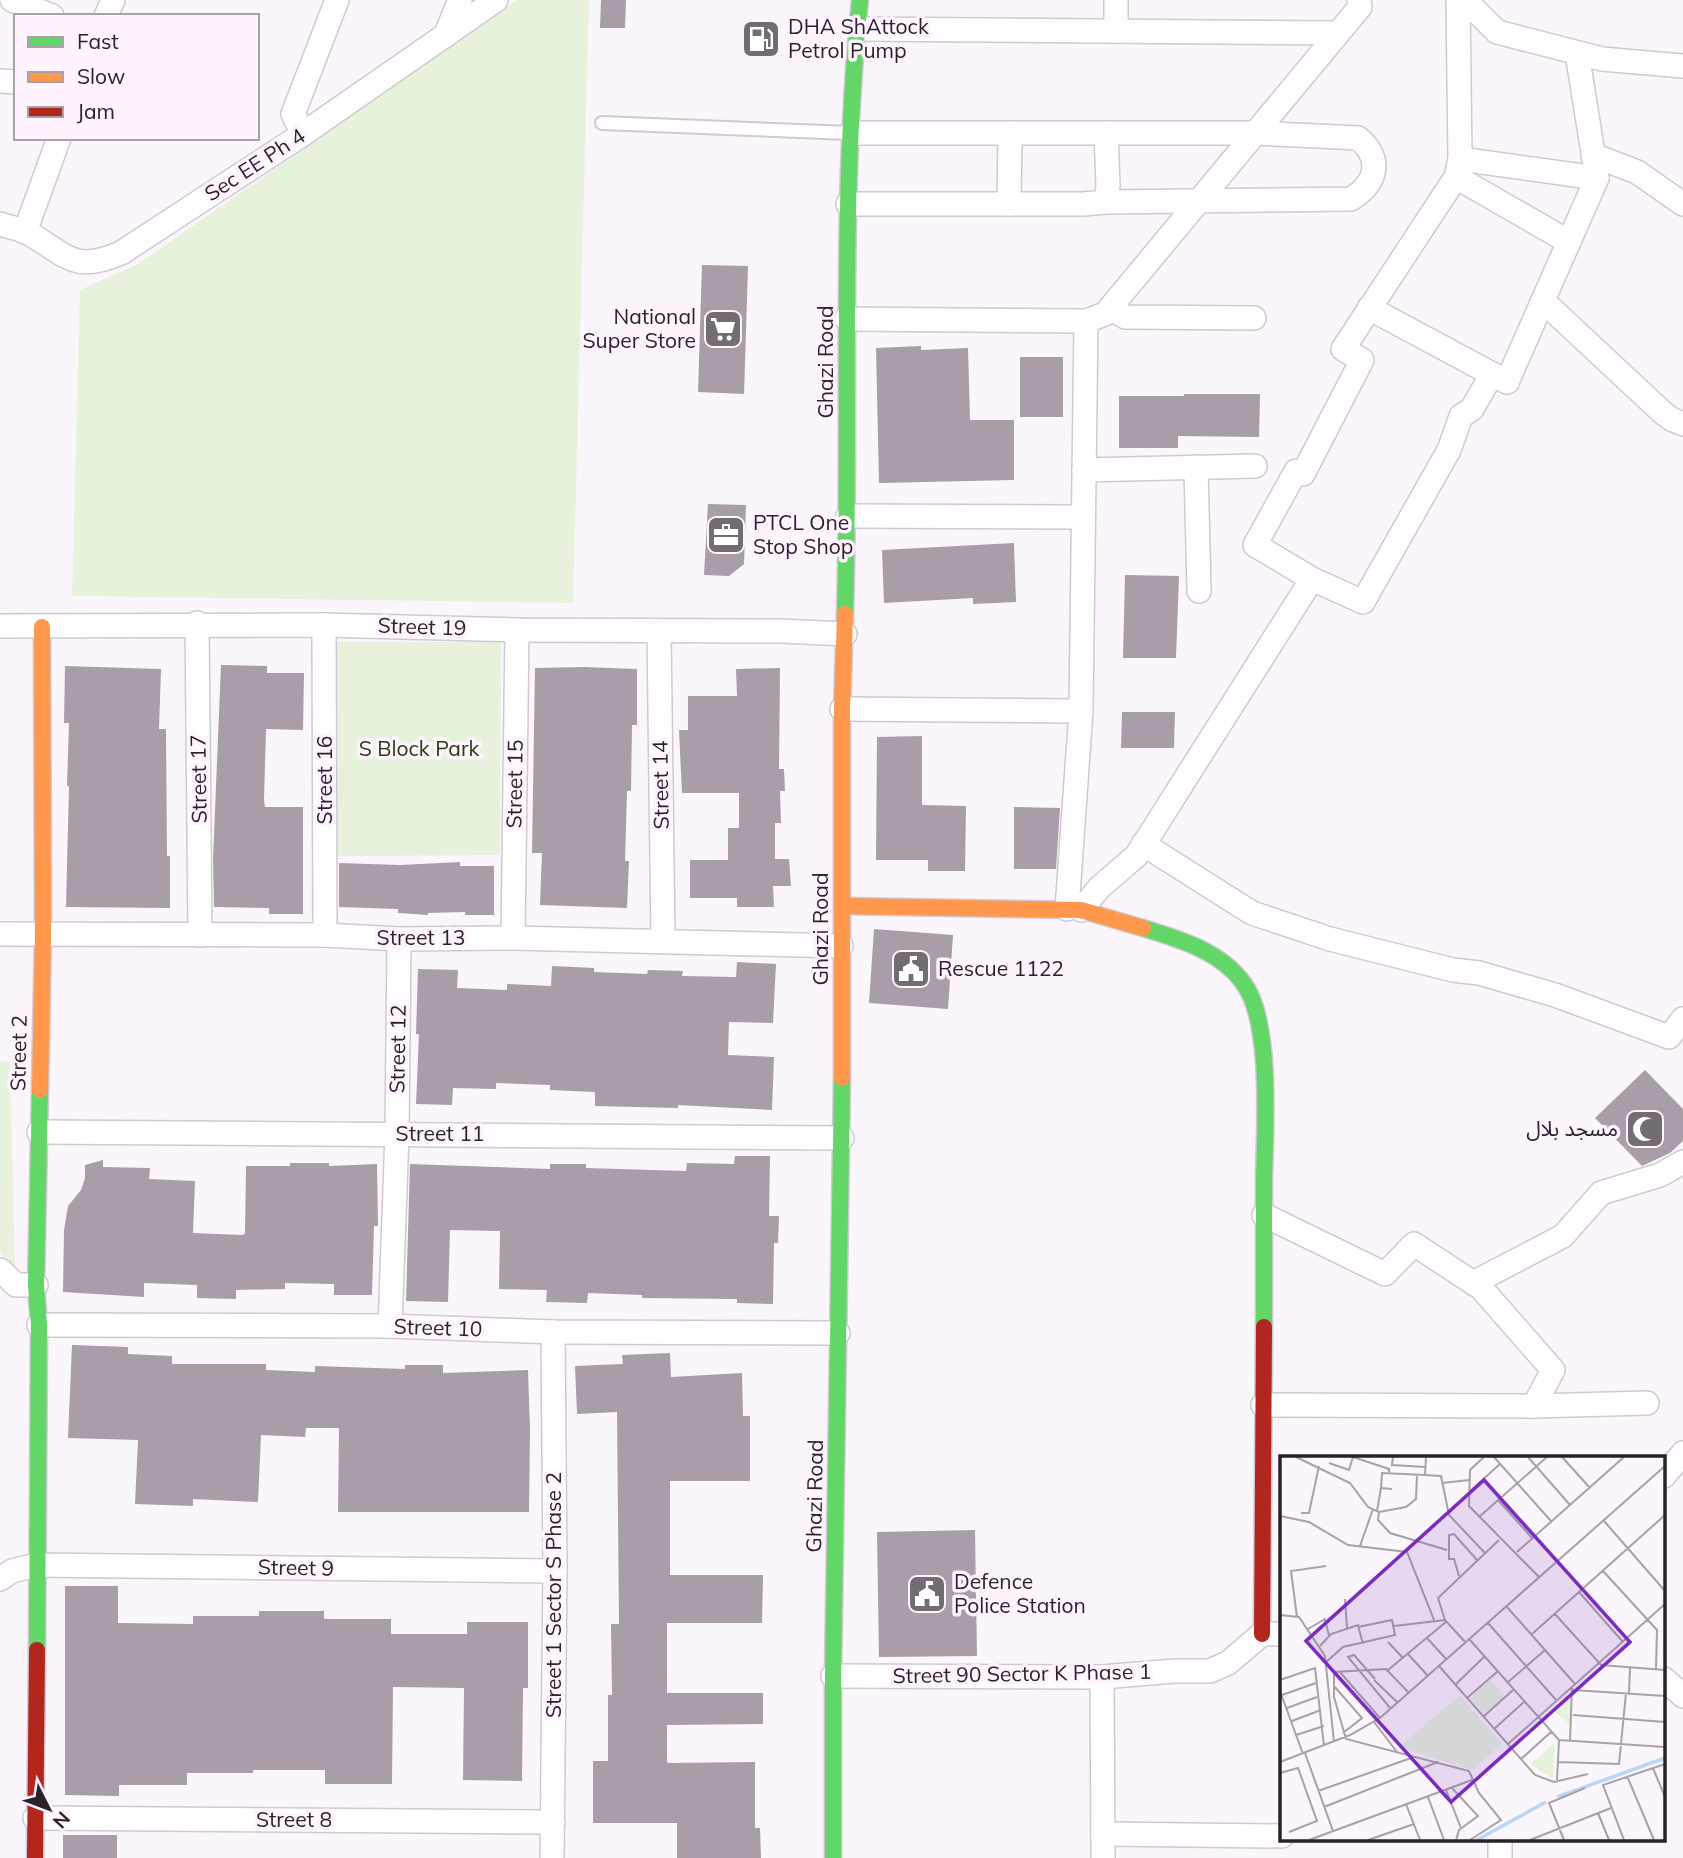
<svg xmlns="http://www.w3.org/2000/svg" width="1683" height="1858" viewBox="0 0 1683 1858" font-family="Mulish,'Noto Sans Arabic',sans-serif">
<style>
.green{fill:#e7f2dd}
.building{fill:#a89da8}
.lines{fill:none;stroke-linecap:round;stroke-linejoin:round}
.lane-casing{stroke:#d1c9d1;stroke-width:16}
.street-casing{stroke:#d1c9d1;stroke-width:26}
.fast-casing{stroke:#d1c9d1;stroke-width:19}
.slow-casing{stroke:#d1c9d1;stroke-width:19}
.jam-casing{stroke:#d1c9d1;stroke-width:19}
.lane{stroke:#fefefe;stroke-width:12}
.street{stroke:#fefefe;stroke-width:23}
.fast{stroke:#63d668;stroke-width:16}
.slow{stroke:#ff974d;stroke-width:16}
.jam{stroke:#b3261e;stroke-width:16}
.labels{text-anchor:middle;stroke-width:7;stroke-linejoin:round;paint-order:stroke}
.poi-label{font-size:21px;fill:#2b212b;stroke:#fef3fe;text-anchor:start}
.street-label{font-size:21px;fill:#2b212b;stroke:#fef3fe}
.park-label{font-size:21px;fill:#253c0b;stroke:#fef3fe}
.inset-river{fill:none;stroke:#b9d6f8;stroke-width:3.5}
.inset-road{fill:none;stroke:#a8a1a8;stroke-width:2}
.view{fill:#7b2cbf;fill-opacity:0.15;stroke:#7b2cbf;stroke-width:3.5}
.inset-edge{fill:none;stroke:#2b212b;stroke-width:3.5}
</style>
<rect width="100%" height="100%" fill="#fbf6fb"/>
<g class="green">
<path d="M517,0H589L573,603L72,596L80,290L138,264Z"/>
<path d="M337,642H501L500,855L336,856Z"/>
<path d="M0,1061L10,1062L15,1269L0,1253Z"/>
</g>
<g class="building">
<path d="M601,0H626L625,28H600Z"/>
<path d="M702,265L748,266L744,394L698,392Z"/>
<path d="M921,346V350L968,348L970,420H1014V480L879,483L876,348Z"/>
<rect x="1020" y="357" width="43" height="60"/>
<path d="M1184,394H1260L1259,437L1178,436V448H1119V396H1184Z"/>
<path d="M708,504L746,505L744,564L729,576L704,575Z"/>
<path d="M1014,543L1016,602L973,604V598L884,603L882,550Z"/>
<path d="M1125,575L1179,576L1176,658H1123Z"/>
<path d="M221,665L267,666V673H304L303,730L266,729L264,800L265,807H303V914H269V908L214,907L213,859Z"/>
<path d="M65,666L161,669L159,729H166L167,856H170V908L66,907L69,786H67L69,723H64Z"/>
<path d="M583,667L637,669V725H632L631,791H627L625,861H629L627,908L540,905L542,853H532L535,668Z"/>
<path d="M780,668L779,769H784L785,791H780L781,823H775V859H789L791,886H773L774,907H737V898H690V860H728V828H739V793H682L679,730H688V696H737L736,669Z"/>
<path d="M1122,712H1175L1174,748H1121Z"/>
<path d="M922,736V805L966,806L965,871H928V860H876L877,737Z"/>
<path d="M1014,807L1060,808L1056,869H1014Z"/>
<path d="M460,862V866H494V915H465V912L428,913V915L398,913V909L339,907V863L400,865Z"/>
<path d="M874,929L953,935L948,1009L869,1003Z"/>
<path d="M737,962L776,964L773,1023L729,1022L728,1055L774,1057L772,1110L678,1105V1108L595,1106V1092L550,1090V1085L496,1083V1089L453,1088L452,1105L416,1104L419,1034H416L418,969L458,970L457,988L507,990V984L551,986L552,966L594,968V972L647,974L648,970L683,971L682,976L736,977Z"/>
<path d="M1645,1070L1683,1109V1141L1670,1153L1642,1166L1595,1118Z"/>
<path d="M735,1156H770L769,1216H779L778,1243H774L773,1304L737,1303V1299L642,1298V1295L588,1293L587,1303L546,1302L547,1290L499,1289L500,1231L450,1230L448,1302L406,1301L410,1164L550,1169V1164H586V1168L686,1171L687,1163L734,1164Z"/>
<path d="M103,1160V1167L150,1168L149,1179L195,1181L193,1233L243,1235L245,1233L246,1166H290V1163H329V1166L377,1164L378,1226H374L372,1295H334V1284L285,1283V1289L236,1290V1299L197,1298V1285L144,1283V1297L63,1292L64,1230L68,1206L81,1190L85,1178V1165Z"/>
<path d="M72,1345L128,1347V1354L172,1356V1364H266V1370L315,1372V1366L405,1369V1365H443V1373L528,1370L530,1430L529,1512H338L339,1428H306L305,1437L261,1435L258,1502L193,1499V1506L135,1504L138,1440L68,1438Z"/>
<path d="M670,1353L671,1377L742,1373L743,1416H750V1481H670V1575H763L762,1623H667V1693H763V1724L667,1725V1761L668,1763L755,1762V1828H760L761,1858H677V1823H593V1761H608V1695H612L611,1624H619L617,1412L577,1414L575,1366L623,1364L622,1355Z"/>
<path d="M975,1530L977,1656L879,1657L877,1532Z"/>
<path d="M65,1586H118V1623L193,1624V1616H259V1611H324V1619H391V1634H467V1622H528V1688H523L522,1781L463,1780L464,1688L393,1687L392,1784H325V1770H253V1773H187V1785H119V1796L65,1795Z"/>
<rect x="63" y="1835" width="54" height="23"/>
</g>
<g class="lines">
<defs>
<path id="lane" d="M602,123L850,133"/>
<g id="street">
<path d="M12,0L52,16"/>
<path d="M1458,0L1460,159L1456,177L1343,349L1362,360L1303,474L1296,471L1255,545L1312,579L1363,602L1449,450L1461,416L1472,409L1492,374"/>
<path d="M1465,0L1497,32L1602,59L1683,66"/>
<path d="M106,16L113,0"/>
<path d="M857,29L1338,33"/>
<path d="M1116,31V0"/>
<path d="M445,36L460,0"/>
<path d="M0,81L16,82"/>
<path d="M851,133H1255L1358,138C1383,159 1377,183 1351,199L1106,202"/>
<path d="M303,134L293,114L337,0"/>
<path d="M1593,155L1637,172L1683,204"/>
<path d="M1460,159L1597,178"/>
<path d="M1456,177L1569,242"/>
<path d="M848,204H1083L1106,202L1108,186L1106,133"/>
<path d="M1009,204L1010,133"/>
<path d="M0,224C8,227 18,228 26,232C67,254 72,274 121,253L303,134L496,0"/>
<path d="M25,232L59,138"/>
<path d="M1543,301L1662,412L1671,419L1683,424"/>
<path d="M1369,308L1507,382L1597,178L1577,53"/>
<path d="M1112,309L1125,317L1254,318"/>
<path d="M847,319L1086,321L1105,314L1360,7L1359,0"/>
<path d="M1196,467L1199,591"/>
<path d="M1084,470L1255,466"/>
<path d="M848,516L1083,517"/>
<path d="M197,623L200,935"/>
<path d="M324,625L325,935"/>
<path d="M0,626L324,625L517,630L781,631L845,634"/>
<path d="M659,631L663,940"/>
<path d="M842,709L1081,711"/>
<path d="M1143,844L1252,913L1330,939L1453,970L1479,973L1555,995L1669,1037L1683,1019"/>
<path d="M1067,909L1081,711L1086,321"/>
<path d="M1081,910L1099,888L1137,855L1312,579"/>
<path d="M0,934L325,935L399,939L513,938L841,946"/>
<path d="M513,938L517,630"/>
<path d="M39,1132L842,1138"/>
<path d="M0,1270L16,1285H36"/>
<path d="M1473,1283L1563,1236L1601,1193L1660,1175L1683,1162"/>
<path d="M39,1325L390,1326L553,1332L838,1333"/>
<path d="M390,1326L397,1134L399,939"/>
<path d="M1263,1405L1534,1406L1553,1370L1481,1288L1414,1244L1385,1274L1264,1215"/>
<path d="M1534,1406L1647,1403"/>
<path d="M1664,1476L1683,1453"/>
<path d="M0,1579L12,1571L36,1565L555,1571"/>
<path d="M833,1676L1102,1677L1175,1671H1210L1228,1663L1262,1634H1282"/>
<path d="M1102,1677L1103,1858"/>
<path d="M1664,1679L1683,1696"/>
<path d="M35,1818L553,1822"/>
<path d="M1103,1834L1282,1836"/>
<path d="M1500,1839V1858"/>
<path d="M552,1858L555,1571L553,1332"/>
</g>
<g id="fast">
<path d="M845,614C851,410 839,204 860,0"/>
<path d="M1143,928C1179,939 1221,951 1244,984C1272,1022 1265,1129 1264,1178C1264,1228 1264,1278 1264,1327"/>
<path d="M37,1650L39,1325L36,1285L40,1090"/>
<path d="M833,1858V1676L842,1078"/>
</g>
<g id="slow">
<path d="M842,906L1081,910L1143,928"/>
<path d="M842,1078V709L845,614"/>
<path d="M40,1090L43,934L42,627"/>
</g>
<g id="jam">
<path d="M1262,1634L1264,1327"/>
<path d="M35,1858L37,1650"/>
</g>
</defs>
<use href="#lane" class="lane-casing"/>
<use href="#street" class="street-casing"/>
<use href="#fast" class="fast-casing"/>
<use href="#slow" class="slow-casing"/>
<use href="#jam" class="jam-casing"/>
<use href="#lane" class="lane"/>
<use href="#street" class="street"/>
<use href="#fast" class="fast"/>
<use href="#slow" class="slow"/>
<use href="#jam" class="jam"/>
</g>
<defs>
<symbol id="fuel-square" viewBox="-11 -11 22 22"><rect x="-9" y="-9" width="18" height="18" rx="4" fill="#746c74" stroke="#fef3fe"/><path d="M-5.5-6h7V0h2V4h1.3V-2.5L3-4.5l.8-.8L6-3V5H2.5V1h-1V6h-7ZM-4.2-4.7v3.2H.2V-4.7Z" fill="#fff"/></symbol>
<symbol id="supermarket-square" viewBox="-11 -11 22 22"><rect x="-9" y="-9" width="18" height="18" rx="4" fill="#746c74" stroke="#fef3fe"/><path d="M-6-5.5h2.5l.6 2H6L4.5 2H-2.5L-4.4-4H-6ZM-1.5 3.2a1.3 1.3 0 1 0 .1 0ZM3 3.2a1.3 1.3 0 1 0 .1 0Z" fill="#fff"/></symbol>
<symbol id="office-square" viewBox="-11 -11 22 22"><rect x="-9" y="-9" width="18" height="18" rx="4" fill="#746c74" stroke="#fef3fe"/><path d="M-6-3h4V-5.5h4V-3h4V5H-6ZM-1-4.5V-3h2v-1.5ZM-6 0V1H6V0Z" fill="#fff"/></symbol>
<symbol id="civic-square" viewBox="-11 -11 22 22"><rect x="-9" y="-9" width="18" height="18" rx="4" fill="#746c74" stroke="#fef3fe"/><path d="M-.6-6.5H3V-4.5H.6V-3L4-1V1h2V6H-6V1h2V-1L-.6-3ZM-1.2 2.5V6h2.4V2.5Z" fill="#fff"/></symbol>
<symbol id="mosque-square" viewBox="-11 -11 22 22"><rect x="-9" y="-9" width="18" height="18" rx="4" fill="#746c74" stroke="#fef3fe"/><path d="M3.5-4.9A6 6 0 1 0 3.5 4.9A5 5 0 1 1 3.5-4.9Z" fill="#fff"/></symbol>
</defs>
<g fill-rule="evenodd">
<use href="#fuel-square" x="739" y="17" width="44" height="44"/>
<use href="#supermarket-square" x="701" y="307" width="44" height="44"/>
<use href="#office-square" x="704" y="513" width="44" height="44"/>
<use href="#civic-square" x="889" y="947" width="44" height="44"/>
<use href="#mosque-square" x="1623" y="1107" width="44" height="44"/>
<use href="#civic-square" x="905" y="1572" width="44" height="44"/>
</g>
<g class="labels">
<g class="poi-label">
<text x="788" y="34">DHA ShAttock<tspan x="788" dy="24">Petrol Pump</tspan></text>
<text x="696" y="324" text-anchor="end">National<tspan x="696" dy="24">Super Store</tspan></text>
<text x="753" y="530">PTCL One<tspan x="753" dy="24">Stop Shop</tspan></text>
<text x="938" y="976">Rescue 1122</text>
<text x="1618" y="1136" text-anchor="end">مسجد بلال</text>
<text x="954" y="1589">Defence<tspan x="954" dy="24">Police Station</tspan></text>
</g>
<g class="street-label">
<text transform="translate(255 165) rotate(-33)" y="7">Sec EE Ph 4</text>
<text transform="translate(826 362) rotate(-90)" y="7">Ghazi Road</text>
<text transform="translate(422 627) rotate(2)" y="7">Street 19</text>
<text transform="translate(199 779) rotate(-91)" y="7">Street 17</text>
<text transform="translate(325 780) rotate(-90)" y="7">Street 16</text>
<text transform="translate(515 784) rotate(-89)" y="7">Street 15</text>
<text transform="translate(661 785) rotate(-91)" y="7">Street 14</text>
<text transform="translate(821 929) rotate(-90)" y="7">Ghazi Road</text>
<text x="421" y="945">Street 13</text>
<text transform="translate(398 1049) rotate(-89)" y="7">Street 12</text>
<text transform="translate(19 1053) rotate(-89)" y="7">Street 2</text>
<text x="440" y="1141">Street 11</text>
<text transform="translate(438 1328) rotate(2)" y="7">Street 10</text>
<text transform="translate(815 1496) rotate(-89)" y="7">Ghazi Road</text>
<text transform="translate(296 1568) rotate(1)" y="7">Street 9</text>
<text transform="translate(554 1595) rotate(-90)" y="7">Street 1 Sector S Phase 2</text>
<text transform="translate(1022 1674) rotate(-1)" y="7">Street 90 Sector K Phase 1</text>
<text x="294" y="1827">Street 8</text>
</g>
<g class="park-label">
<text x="419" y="756">S Block Park</text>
</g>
</g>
<g transform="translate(1280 1456)">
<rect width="385" height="385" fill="#fbf6fb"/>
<path d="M210,224L225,240L204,258L190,243ZM292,235L290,268L273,254ZM180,239L222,288L192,314L119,291ZM275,287L273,323L250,308Z" fill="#e7f2dd"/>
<path class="inset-river" d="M277,341L385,302M197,384L266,346"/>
<path class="inset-road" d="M16,1L70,27L88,51L99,56L98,64L110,77L167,94M73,1L109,13V17M113,1L112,9L145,11M204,1L190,14L189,50L260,122M214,1L271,65M248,1L290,49M282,1L310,32M49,7L69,14L73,1M145,19L161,20L169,59L205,97M162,27L189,24M112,33L101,32L102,17L145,19L146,1M189,36L220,8M218,44L252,82M97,55L101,32M99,56L126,51L136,43L137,19M21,57H29L39,10M0,60L29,66L68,89L127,96L154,164M199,61L267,1M324,65L385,135M80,90L93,53M237,96L344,1M323,115L377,174L376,213M179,120L174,103H169V79L174,78L197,104M299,136L343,186M65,143L67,172M227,151L295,228M274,157L321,209L385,214M0,159L19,161L45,200L54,286M17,161L11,115L46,110M208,167L277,245M114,170L165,164M28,173L45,163L49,180M252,178L385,59M146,181L167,204M190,184L279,284M108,186L123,202M186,187L165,164L158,142L219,84M40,190L51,178L78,169L83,188M128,198L148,220M45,207L63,191L115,179L112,164L78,171M159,210L255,319L274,326L308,318M108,214L167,165M59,215L100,262M95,223L74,199L68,201L111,253M0,224L35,212L44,290M94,224L118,247M227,227L265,194M175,229L204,201M54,230L82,262L63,277M293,234L385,240M0,235L23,298M129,237L106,213L54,216V241L66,283L189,315L199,337L221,364L190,384M349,237L350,212M2,239L36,227M187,242L217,216M7,252L37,241M293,259L385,266M203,261L233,234M12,265L41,254M94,266L117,296M214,273L244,246M16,279L44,270M279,284L385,291M290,284L292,232M228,288L385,148M25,297L53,375M241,303L271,276M0,306L70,279L100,262L385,10M278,306L339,308L346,237M373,312L385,341M0,317L18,312L37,365L9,376M347,320L374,384M277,324L279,284M172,332L198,360L179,374L176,384M166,334L181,372M38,335L134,301M148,341L164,384M126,348L140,384M44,351L158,306M318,357L329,384M29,384L192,324M88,384L134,368M250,384L331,352M284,384L269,347L305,332M344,384L323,329L385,308"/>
<path class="view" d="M204,24L350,186L171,346L26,185Z"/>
<rect width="385" height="385" class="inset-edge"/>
</g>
<rect x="14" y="14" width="245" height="126" fill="#fef3fe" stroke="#aa9faa" stroke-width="2"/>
<rect x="28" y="37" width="35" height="10" fill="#63d668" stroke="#aa9faa" stroke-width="2"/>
<text x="77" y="49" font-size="21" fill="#2b212b">Fast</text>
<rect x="28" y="72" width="35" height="10" fill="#ff974d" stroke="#aa9faa" stroke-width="2"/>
<text x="77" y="84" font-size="21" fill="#2b212b">Slow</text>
<rect x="28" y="107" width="35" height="10" fill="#b3261e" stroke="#aa9faa" stroke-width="2"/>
<text x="77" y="119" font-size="21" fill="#2b212b">Jam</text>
<g transform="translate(49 1809) rotate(132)" stroke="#fef3fe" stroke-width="5" paint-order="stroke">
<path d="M0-5L12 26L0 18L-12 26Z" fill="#2b212b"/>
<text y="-10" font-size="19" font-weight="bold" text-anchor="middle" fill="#2b212b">N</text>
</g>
</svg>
